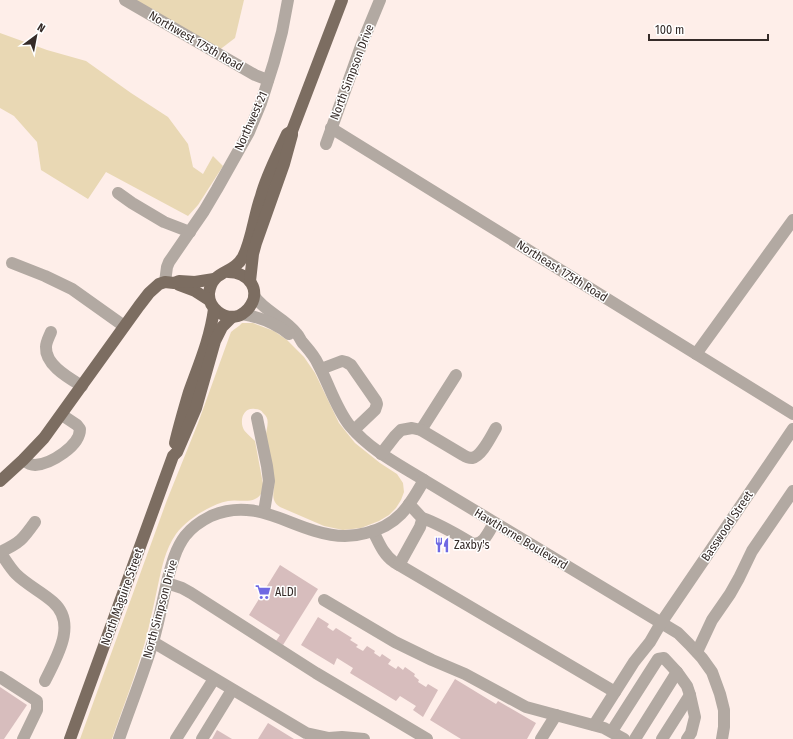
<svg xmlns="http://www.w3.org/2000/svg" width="793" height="739" viewBox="0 0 793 739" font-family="'Fira Sans Condensed',sans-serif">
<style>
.green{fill:#e9d8b4}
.building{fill:#d7bdbd}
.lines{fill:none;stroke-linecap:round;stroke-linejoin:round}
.minor{stroke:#b2a9a2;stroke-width:12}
.major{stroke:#7c6d61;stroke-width:12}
.labels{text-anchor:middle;stroke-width:3;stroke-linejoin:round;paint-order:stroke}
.street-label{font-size:12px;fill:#352b28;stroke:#fff}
.poi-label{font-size:12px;fill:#352b28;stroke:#fff;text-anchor:start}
</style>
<rect width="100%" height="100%" fill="#feeee9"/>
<g class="green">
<path d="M136,0H244L235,38L218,51Z"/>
<path d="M0,33L47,50L86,61L131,93L168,117L188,144L193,167L203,174L213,156L223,166L198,205L188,216L106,172L88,199L41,170L37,142L14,116L0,108Z"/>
<path d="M242,323H253L274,331L287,340L304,357L315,373L339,423L355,443L380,463L397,474L403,483L404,492L401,500L396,508L389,515L379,521L361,528L343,530L324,526L280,507C277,505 275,503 274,500C272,494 275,488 274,482C274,468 266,452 266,439C265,429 272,420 263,413C261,410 259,409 255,409C243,407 239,421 244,430C246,433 252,438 255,441L263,484C263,490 262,496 255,499C247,503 237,499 228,501C211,504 186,520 176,534C165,550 162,567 158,585C154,604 150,623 145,642C136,675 123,707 112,739H80L167,500L198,423L231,332C235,328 239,327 242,323Z"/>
</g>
<g class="building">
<path d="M280,565L318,589L283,645L276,641L280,635L249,615Z"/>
<path d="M318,617L329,624L327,627L333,631L336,628L352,638L350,640L358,645L356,647L363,651L367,646L375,651L374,653L380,657L382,654L391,660L388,664L396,669L398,666L403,670L405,667L415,674L414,676L419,680L418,682L426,687L428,684L438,690L423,717L413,710L416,706L400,696L396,701L350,673L353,668L337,658L334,665L301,645Z"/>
<path d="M455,679L496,704L498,701L536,723L527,739H461L430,720Z"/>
<path d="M0,687L27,705L4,739H0Z"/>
<path d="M268,723L294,739H258Z"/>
<path d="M217,730L232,739H212Z"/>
</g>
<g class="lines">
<g class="minor">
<path d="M125,0L255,75L268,80"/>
<path d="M331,128L793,414"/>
<path d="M326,144L361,46L380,0"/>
<path d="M118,193L132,203L164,222L190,232"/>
<path d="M12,263L45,276L72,289L124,326"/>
<path d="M165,282L167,267L169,262L204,211L217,189L249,132L261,103L274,62L282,32L288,0"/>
<path d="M254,296C265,312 285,318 297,334C299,336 300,339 302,342C308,349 314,355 318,364C329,384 336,409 350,426C370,450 398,464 424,480L678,633L689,644L702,658L712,672L720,694L724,710V727L722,739"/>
<path d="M242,314C260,317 275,323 289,334"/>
<path d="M51,332C49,337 46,342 46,347C45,365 69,378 82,386"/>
<path d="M696,354L793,220"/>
<path d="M321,369L342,361L346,362L351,365L376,401L377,404L375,410L354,430"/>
<path d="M257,418L267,466L269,481L264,512"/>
<path d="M421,430L456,375"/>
<path d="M381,454L395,436L401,430L412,428L421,430L463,455C466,457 469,458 472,458C482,456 491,436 496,428"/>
<path d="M23,460C27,463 31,465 35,465C51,464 80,446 80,429L77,425L62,415"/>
<path d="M422,518C440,524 456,534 473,544C484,545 489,531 494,523"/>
<path d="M373,531C379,543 383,554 394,562L615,692"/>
<path d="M0,552C5,559 10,568 16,574C27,585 42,592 53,602C78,624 56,658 45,681"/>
<path d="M0,552C20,543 23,539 35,522"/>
<path d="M399,565L420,527L422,520V518L409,504"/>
<path d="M167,583L182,588L191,593L316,673L427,739"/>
<path d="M324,600L395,642L432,660L465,674L526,707L604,728L624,739"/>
<path d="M153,642L306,733L329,738L342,737L364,739"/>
<path d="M697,652L712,620L730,594L739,578L752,551L793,491"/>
<path d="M0,677L37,701V710L23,739"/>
<path d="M594,725L634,662L650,642L661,623L793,429"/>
<path d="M612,731L658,659L664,658L677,672L687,686L690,695L695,717L691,733L687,739"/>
<path d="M119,739C130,707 143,675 153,642C159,621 163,599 168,578C172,563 176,548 185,536C192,527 201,521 211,516C250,499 279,520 315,531C325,534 335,536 345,536C352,536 359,535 366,533C397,526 409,507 424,480"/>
<path d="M176,739L214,679"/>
<path d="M202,739L232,690"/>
<path d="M541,739L556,715"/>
<path d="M635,739L677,672"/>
<path d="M662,739L690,695"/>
</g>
<g class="major">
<path d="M228,272C249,272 263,291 248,309C245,312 242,315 238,316C224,320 208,308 209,293C212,269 233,275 243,257C252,239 254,215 261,196C267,174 278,154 287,134L292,131"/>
<path d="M250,281L253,254L256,243L284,164L292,135V131L342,0"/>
<path d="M179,285L195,291L209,300"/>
<path d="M175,443C179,426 184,409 189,392C199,364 210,339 214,309"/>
<path d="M0,481L23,460L44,438L139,306L149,293L159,284L165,282L174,283L179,281L195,282L214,279"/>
<path d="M70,739L173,456L177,452L196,408L215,341L222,327L232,317"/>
</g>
</g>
<defs>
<symbol id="restaurant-bare" viewBox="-9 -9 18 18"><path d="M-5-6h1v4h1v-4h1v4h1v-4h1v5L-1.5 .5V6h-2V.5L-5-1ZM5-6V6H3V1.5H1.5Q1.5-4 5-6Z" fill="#6f69e3" stroke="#fff" stroke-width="2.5" paint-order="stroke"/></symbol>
<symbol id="supermarket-bare" viewBox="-9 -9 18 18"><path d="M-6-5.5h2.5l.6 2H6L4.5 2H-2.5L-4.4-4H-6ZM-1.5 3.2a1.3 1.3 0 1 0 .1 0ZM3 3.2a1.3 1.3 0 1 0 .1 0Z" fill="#6f69e3" stroke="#fff" stroke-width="2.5" paint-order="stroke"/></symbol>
</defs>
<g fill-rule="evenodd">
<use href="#restaurant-bare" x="431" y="534" width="22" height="22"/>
<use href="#supermarket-bare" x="252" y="581" width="22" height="22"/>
</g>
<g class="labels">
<g class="street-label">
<text transform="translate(196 41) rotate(30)" y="4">Northwest 175th Road</text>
<text transform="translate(352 72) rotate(-69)" y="4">North Simpson Drive</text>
<text transform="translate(251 121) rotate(-66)" y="4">Northwest 21</text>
<text transform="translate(562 271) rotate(32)" y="4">Northeast 175th Road</text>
<text transform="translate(727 526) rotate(-56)" y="4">Basswood Street</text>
<text transform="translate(521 539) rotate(31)" y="4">Hawthorne Boulevard</text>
<text transform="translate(122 597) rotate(-70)" y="4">North Maguire Street</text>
<text transform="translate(160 609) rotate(-75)" y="4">North Simpson Drive</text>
</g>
<g class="poi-label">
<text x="454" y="549">Zaxby's</text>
<text x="275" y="596">ALDI</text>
</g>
</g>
<g transform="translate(36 36) rotate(32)" stroke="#ffffff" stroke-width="3" paint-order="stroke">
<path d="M0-3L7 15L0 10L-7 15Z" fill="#352b28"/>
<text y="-6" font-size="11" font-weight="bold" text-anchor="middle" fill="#352b28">N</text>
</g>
<path d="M649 34v6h119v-6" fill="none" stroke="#352b28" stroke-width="2"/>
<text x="655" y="34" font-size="12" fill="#352b28" stroke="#ffffff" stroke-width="3" paint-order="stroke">100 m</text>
</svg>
